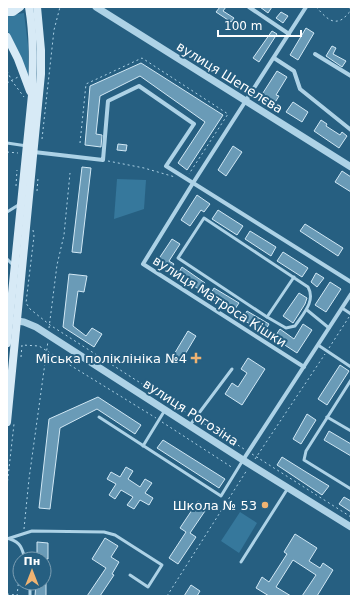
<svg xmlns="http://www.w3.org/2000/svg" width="358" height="603" viewBox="0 0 358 603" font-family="'DejaVu Sans',sans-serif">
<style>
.green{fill:#36789c}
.building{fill:#6a9bb7;stroke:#d1e8f5}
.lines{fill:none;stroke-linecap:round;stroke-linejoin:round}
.path{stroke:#add2e6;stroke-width:1;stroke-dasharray:2 3;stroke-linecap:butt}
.service{stroke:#add2e6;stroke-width:3}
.minor{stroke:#add2e6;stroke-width:4}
.tertiary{stroke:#add2e6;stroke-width:7}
.secondary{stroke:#d7eaf6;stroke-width:8}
.poi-dot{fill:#efb372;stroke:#265f81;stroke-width:1.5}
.labels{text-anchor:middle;stroke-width:4;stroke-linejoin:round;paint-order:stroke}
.street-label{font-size:13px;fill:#fff;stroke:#265f81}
.poi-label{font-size:13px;fill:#fff;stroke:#265f81;text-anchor:end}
</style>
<rect width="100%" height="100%" fill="#265f81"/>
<g class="green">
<path d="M24,13L28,45V75L12,39L7,30V16Z"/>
<path d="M117,179L146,180L144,209L114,219Z"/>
<path d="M240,512L257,523L239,553L221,541Z"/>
</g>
<g class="building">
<path d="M220,7H226L223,11L234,18L231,22L216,12Z"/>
<path d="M260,7H272L268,13Z"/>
<path d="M281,12L288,16L283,23L276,18Z"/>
<path d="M306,28L314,33L298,60L290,55Z"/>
<path d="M272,31L277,34L259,62L253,58Z"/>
<path d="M332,46L336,48L333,54L346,61L342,67L326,56Z"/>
<path d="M141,63L223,115L187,170L178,163L205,122L140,76L100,96L96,134L102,135L101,147L85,145L90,86Z"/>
<path d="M277,71L287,77L276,95L279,96L274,104L261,96Z"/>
<path d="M293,102L308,112L302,122L286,112Z"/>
<path d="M321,120L327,124L326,126L340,135L342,132L347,136L339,148L314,131Z"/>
<path d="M118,144L127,145L126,151L117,150Z"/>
<path d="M233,146L242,152L226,176L218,170Z"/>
<path d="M82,167L91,168L81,253L72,252Z"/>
<path d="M342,171L351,177V192L335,182Z"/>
<path d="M197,195L210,204L204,212L201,210L190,226L181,220Z"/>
<path d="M218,210L243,226L237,235L212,219Z"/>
<path d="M305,224L343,248L338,256L300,231Z"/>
<path d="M250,231L276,247L271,256L245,239Z"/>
<path d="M172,239L180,244L169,261L174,264L168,272L156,263Z"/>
<path d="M283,252L308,268L302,277L277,261Z"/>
<path d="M182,267L205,283L200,290L177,275Z"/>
<path d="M316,273L324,278L317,287L311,282Z"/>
<path d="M69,274L87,276L84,292L78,291L73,326L86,336L92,328L102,334L94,347L63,327Z"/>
<path d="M330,282L341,289L326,312L315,305Z"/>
<path d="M214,288L239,303L233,312L209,297Z"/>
<path d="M299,293L307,298L305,304L293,323L283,316Z"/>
<path d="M247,311L269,324L264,333L242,319Z"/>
<path d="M303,324L312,330L297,353L274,338L280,329L294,339Z"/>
<path d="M188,331L196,336L181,361L173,356Z"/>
<path d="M248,358L265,369L242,405L225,394L232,383L238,387L247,373L241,369Z"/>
<path d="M340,365L349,371L327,405L318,399Z"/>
<path d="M98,397L141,425L135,434L97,409L60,428L50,509L39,508L49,419Z"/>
<path d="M307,414L316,420L301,444L293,439Z"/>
<path d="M329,431L351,444V456L324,440Z"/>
<path d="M163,440L225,479L219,488L157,448Z"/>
<path d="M282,457L306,472L329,486L322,495L277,465Z"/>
<path d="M126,467L133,471L128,479L140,487L145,479L152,483L145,493L153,498L149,505L140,500L134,509L127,505L133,497L121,490L115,499L109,495L116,484L107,479L111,472L120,477Z"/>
<path d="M344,497L351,501V512L339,504Z"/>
<path d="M198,501L207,508L190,533L196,537L178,564L169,558L186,532L180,528Z"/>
<path d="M295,534L317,548L309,561L320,568L323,563L333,570L317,596H302L316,575L293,560L276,587L291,596H269L256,588L262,577L269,582L287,554L284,552Z"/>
<path d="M105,538L118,546L111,557L119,562L112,574L114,575L100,596H87L106,568L92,559Z"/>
<path d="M37,542L48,543V559H37Z"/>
<path d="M36,583H46V596H35Z"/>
<path d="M191,585L200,591L197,596H184Z"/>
</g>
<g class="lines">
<g class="path">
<path d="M316,7C324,15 332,27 344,18C346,16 348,13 351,11"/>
<path d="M348,7L351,9"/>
<path d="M7,71L12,81L24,97"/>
<path d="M7,83L18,77"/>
<path d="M42,139L54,30L60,7"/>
<path d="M80,143L86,84L142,58L228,114L189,174"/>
<path d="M7,152L18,153"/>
<path d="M108,161L144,168L175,177"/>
<path d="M16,186L17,170"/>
<path d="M37,191L38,178"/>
<path d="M33,230L34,236L26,303L30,309L50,325L192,416"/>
<path d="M49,328L57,265L64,235L70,173"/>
<path d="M329,348L349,317"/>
<path d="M21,357L22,345L39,346L156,418"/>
<path d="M200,421L244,449"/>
<path d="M162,422L233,468"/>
<path d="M252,454L351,517"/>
<path d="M255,459L325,354"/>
<path d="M7,486L14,424"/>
<path d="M24,529L29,479L48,341"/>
<path d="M7,594L16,595"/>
<path d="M17,596L20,567"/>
<path d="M167,596L247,470"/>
</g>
<g class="service">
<path d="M7,143L27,146"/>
<path d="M7,212L20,204"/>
<path d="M204,218L308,287C316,301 303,314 295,326L286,328L267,317L178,258Z"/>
<path d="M7,259L13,265"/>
<path d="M342,308L351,314"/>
<path d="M307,310L329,328"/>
<path d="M267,317L294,277"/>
<path d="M318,345L351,367"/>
<path d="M351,380L306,451L304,460L351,489"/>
<path d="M99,417L221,496L243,460"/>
<path d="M327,417L351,431"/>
<path d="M190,425L232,369"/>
<path d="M143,446L165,410"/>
<path d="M7,539L32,531L104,532L115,535L162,565L148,587L130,575"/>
<path d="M10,539C21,543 22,548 25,559"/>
<path d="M241,562L288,488"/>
<path d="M30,583V596"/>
</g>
<g class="minor">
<path d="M249,7L289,34"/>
<path d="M315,54L351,76"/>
<path d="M274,58L294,71L300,89L351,130"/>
<path d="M34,152L103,160L108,101L139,86L194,124L166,166L351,282"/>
<path d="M304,367L143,264L193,183L306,7"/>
<path d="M243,460L351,294"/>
</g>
<g class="tertiary">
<path d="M96,7L351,167"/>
<path d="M11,320L24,322L36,327L243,460L351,527"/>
</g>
<g class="secondary">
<path d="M7,12H13L20,7"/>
<path d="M7,37L18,59L30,91"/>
<path d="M7,343L32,95C33,66 34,36 29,7"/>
<path d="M7,422L41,74V50L37,7"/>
</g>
</g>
<g class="poi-dot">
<path d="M194 352h4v4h4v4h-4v4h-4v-4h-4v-4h4z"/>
<circle cx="265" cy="505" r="4"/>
</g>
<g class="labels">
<g class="street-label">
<text transform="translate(230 77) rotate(32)" y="5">вулиця Шепелєва</text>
<text transform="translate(220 301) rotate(33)" y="5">вулиця Матроса Кішки</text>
<text transform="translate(191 412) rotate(33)" y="5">вулиця Рогозіна</text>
</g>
<g class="poi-label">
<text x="187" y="363">Міська поліклініка №4</text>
<text x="257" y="510">Школа № 53</text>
</g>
</g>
<rect width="358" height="603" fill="none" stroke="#ffffff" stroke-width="16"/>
<g transform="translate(32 571)"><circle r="19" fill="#265f81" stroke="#7d9fb3"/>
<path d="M0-3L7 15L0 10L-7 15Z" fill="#efb372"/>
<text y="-6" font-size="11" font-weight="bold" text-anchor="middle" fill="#ffffff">Пн</text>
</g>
<path d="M218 30v6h83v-6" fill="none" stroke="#ffffff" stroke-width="2"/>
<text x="224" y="30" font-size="12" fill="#ffffff" stroke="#265f81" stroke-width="3" paint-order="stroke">100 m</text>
</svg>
